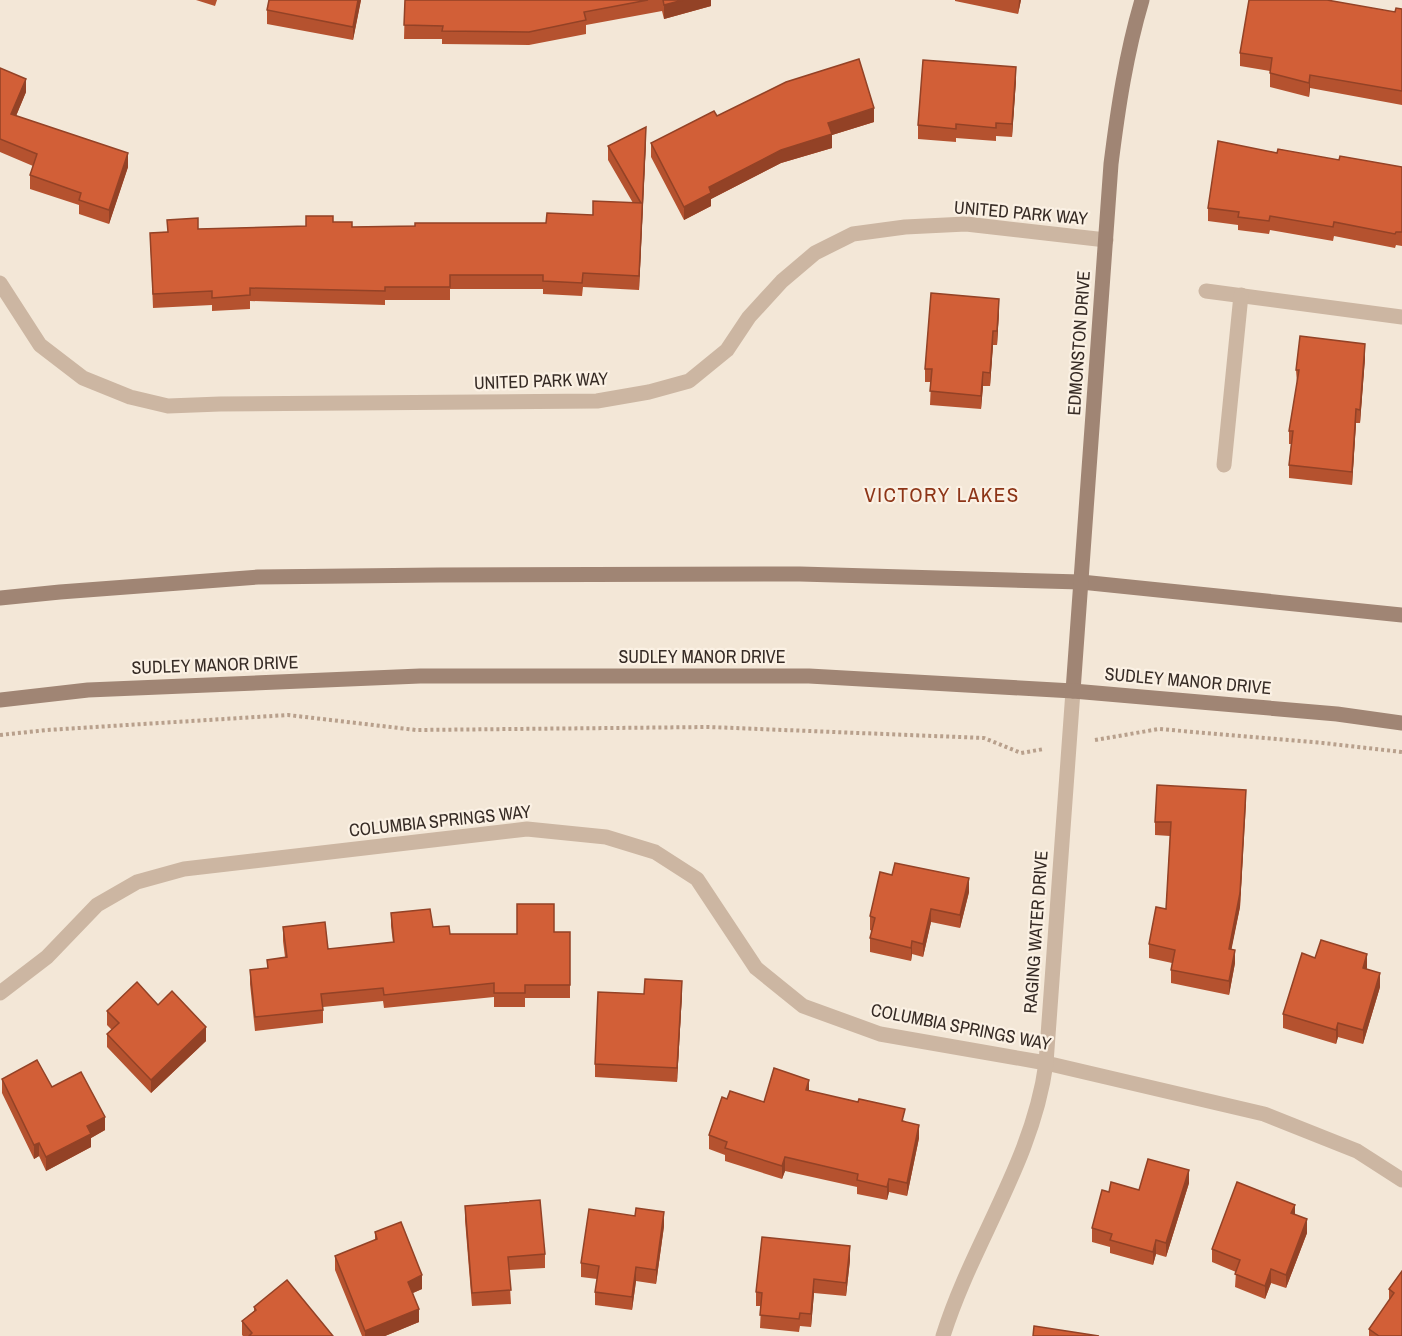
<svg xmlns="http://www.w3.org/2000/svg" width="1402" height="1336" viewBox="0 0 1402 1336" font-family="'Archivo Narrow',sans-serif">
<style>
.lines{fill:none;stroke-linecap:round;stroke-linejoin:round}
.path{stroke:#b8a08c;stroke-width:4;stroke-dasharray:3 3;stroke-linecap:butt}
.street{stroke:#ccb6a2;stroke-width:15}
.secondary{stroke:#a08574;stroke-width:15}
.wall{fill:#b5522f}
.shaded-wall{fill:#934226}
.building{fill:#d25f37;stroke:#934226;stroke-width:1.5}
.labels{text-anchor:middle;stroke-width:4.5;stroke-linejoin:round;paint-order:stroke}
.street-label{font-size:18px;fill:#362b25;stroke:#fbf1e4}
.quarter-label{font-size:21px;letter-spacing:1.5px;fill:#8d3517;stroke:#fbf1e4}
</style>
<rect width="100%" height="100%" fill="#f3e7d7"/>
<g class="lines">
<g class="path">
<path d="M0,735L47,730L288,715L416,730L709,727L984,738L1021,753L1044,749"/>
<path d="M1095,740L1159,729L1323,743L1402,752"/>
</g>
<g class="street">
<path d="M0,283L40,345L83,378L130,397L168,406L220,404L597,401L649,392L689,381L727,350L749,317L782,281L815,253L853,234L905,227L966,224L1106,240"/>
<path d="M1206,291L1402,317"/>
<path d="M1224,465L1241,295"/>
<path d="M0,993L47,957L97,905L137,882L184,869L527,829L606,837L655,852L697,879L756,968L803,1006L880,1034L1046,1063L1264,1114L1357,1151L1402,1180"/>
<path d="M943,1336C972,1243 1033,1161 1046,1063L1073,691"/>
</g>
<g class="secondary">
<path d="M0,598L60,592L258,577L439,575L800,574L1081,582L1402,615"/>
<path d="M1073,691L1111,164C1118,108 1126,54 1142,0"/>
<path d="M0,700L88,690L420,676H809L1073,691L1337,714L1402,723"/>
</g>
</g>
<g class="wall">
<path d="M196,0H217L215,6Z"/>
<path d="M269,0H361L353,40L267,24V10Z"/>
<path d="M405,0H711V6L664,19L662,11L586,25V34L529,45L442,44V39H404Z"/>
<path d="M955,0H1021L1018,14L955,1Z"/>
<path d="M1402,9V105L1310,88L1309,97L1270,87V71L1240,66V53L1395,12Z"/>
<path d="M0,68L26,92L16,116L128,167L109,224L79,214V205L30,189V175L33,166L0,152Z"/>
<path d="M1016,80L1012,137L996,136V141L956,138V142L918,139V125Z"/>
<path d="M717,116L874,122L832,135V148L781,163L711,199V206L684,220L651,157V143Z"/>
<path d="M646,140L639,290L583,287L582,296L543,294V289H450V300H385V305L250,301V309L212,311V305L153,308L150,233L198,229L306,226L333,222L352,227L546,223L593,215L633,203L608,160V146Z"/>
<path d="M1277,153L1402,167V246L1396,245L1395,248L1334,236L1333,241L1270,230L1269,234L1238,230V225L1208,221V208Z"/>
<path d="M999,312L997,345H993L990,386H983L981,409L930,405L931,382H925V369Z"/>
<path d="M1365,358L1360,423H1356L1352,485L1289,478V465L1291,444H1289V431L1297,383L1296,370Z"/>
<path d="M1246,804L1240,907L1231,949L1235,963L1229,995L1171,983V970L1172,963L1149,958V944L1166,909L1170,836L1155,835V822Z"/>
<path d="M892,875L969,892L960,928L931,922L923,957L912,954L911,961L870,952V938L872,931L870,930V916Z"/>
<path d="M391,913L450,934H517L570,932V998H525V1007H494V997L384,1008L383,1001L323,1007V1023L255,1031L250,984V970L267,968V960L285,957L283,941V927L328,949L393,943L391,926Z"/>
<path d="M1315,958L1367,969L1380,987L1363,1044L1338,1037L1336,1044L1283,1028V1014Z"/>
<path d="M682,994L677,1082L595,1077V1064Z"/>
<path d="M158,1005L206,1041L151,1093L107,1047V1034L112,1030L107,1025V1011Z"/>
<path d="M2,1079L52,1087L105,1130L91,1138V1147L46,1171L39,1156L34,1159L2,1093Z"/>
<path d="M809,1091L905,1121L919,1138L907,1196L889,1192L887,1200L857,1194V1187L785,1171L782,1179L725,1161V1155L709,1149V1135L727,1099L764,1102Z"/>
<path d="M1189,1183L1166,1257L1156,1254L1153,1265L1110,1253V1247L1092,1242V1228L1109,1192L1139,1190Z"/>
<path d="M465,1206L545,1254V1268L509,1270L511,1304L472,1306L465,1220Z"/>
<path d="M1295,1215L1307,1233L1286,1288L1271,1283L1265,1299L1235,1287L1236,1272L1212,1262V1249Z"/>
<path d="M664,1226L656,1284L636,1281L632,1310L595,1305V1292L597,1279L581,1277V1263Z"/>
<path d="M375,1232L422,1289L413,1293L419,1322L385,1336H362L335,1270V1256L375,1240Z"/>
<path d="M850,1260L846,1296L814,1293L811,1327L800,1326L799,1332L760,1328L761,1306H756V1292Z"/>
<path d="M1402,1271V1336H1369V1329L1389,1301V1289Z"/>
<path d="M254,1307L333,1336H243L242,1335V1321L254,1311Z"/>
</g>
<g class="shaded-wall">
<path d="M358,0H361L353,40V27Z"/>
<path d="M683,0H711V6L664,19V5Z"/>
<path d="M1019,0H1021L1018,14Z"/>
<path d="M1016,67V80L1012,137V124Z"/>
<path d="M1310,75V88L1309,97V83Z"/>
<path d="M26,79V92L11,128V114Z"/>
<path d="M874,108V122L832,135V148L781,163L711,199V206L684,220V207L709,187L828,123Z"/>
<path d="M646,127V140L639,290V276Z"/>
<path d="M128,153V167L109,224V210Z"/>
<path d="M999,299V312L997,345V331Z"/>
<path d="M993,331V345L990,386V373Z"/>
<path d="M1365,344V358L1360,423V410Z"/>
<path d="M983,372V386L981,409V396Z"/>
<path d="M1356,409V423L1352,485V472Z"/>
<path d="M1246,790L1240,907L1229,962V949Z"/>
<path d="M969,878V892L960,928V915Z"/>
<path d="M931,909V922L923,957V944Z"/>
<path d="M912,941V954L911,961V948Z"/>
<path d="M1235,950V963L1229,995V981Z"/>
<path d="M1367,954V968L1363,981V968Z"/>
<path d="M1380,973V987L1363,1044V1030Z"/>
<path d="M682,981V994L677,1082V1068Z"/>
<path d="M1338,1023V1037L1336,1044V1030Z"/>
<path d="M206,1027V1041L151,1093V1080Z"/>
<path d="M809,1080V1093L806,1090Z"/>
<path d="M105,1117V1130L91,1138V1147L46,1171V1157L87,1126Z"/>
<path d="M919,1125V1138L907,1196V1183Z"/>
<path d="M39,1143V1156L34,1159V1145Z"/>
<path d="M785,1157V1171L782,1179V1166Z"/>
<path d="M1189,1170V1183L1166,1257V1243Z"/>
<path d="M889,1179V1192L887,1200V1187Z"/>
<path d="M1295,1205V1218L1291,1213Z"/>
<path d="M664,1212V1226L656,1284V1270Z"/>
<path d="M1307,1219V1233L1286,1288V1275Z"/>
<path d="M1156,1240V1254L1153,1265V1252Z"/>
<path d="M850,1246V1260L846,1296V1283Z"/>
<path d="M636,1267V1281L632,1310V1297Z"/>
<path d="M1271,1269V1283L1265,1299V1286Z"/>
<path d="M422,1275V1289L408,1295V1282Z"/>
<path d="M814,1279V1293L811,1327V1314Z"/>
<path d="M419,1309V1322L385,1336H365V1331Z"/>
</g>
<g class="building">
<path d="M269,0H358L353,27L267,10Z"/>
<path d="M405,0H648L584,12L586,20L529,32L442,31L443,26L404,25Z"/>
<path d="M663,0H683L664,5Z"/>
<path d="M1249,0H1327L1395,12L1396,8L1402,9V91L1310,75L1309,83L1270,73L1272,58L1240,53Z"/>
<path d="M859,59L874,108L828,123L832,134L781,150L709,187L711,193L684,207L651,143L714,111L717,116L786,82Z"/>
<path d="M923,60L1016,67L1012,124L996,123V128L956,124V129L918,125Z"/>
<path d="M0,68L26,79L11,114L128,153L109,210L79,200L81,193L30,175L37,154L0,139Z"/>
<path d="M646,127L639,276L583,273L582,283L543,281V275H450V287H385V291L250,288V295L212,298V291L153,294L150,233L168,232L167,220L198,218V229L306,226V216H333V222H352V227L415,226V223H546L547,213L593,215V201L641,203L608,146Z"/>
<path d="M1218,141L1277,153L1278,149L1339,160L1340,156L1402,167V232H1396L1395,234L1334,222L1333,227L1270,216L1269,221L1238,217L1239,212L1208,208Z"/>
<path d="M931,293L999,299L997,331H993L990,373L983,372L981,396L930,391L932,369H925Z"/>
<path d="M1300,336L1365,344L1360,410L1356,409L1352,472L1289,465L1293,431H1289L1299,370H1296Z"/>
<path d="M1157,785L1246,790L1240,893L1229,949L1235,950L1229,981L1171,970L1175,950L1149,944L1156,907L1166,909L1171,822H1155Z"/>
<path d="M895,863L969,878L960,915L931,909L923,944L912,941L911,948L870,938L875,918L870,916L880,872L892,875Z"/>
<path d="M517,904H554V932H570V985H525V993H494V983L384,995L383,988L321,994L323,1010L255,1017L250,970L268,968L267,960L287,957L283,927L325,922L328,949L394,942L391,913L430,909L433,927L449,926L450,934H517Z"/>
<path d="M1321,940L1367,954L1363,968L1380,973L1363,1030L1338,1023L1336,1030L1283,1014L1302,953L1315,958Z"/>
<path d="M645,979L682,981L677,1068L595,1064L598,992L644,994Z"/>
<path d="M137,982L158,1005L172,991L206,1027L151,1080L107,1034L119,1023L107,1011Z"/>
<path d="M37,1060L52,1087L81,1072L105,1117L87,1126L91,1134L46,1157L39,1143L34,1145L2,1079Z"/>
<path d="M774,1068L809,1080L806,1090L858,1102L859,1099L905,1109L902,1121L919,1125L907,1183L889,1179L887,1187L857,1180L858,1174L785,1157L782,1166L725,1148L727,1142L709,1135L722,1097L727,1099L730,1091L764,1102Z"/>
<path d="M1148,1159L1189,1170L1166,1243L1156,1240L1153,1252L1110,1240L1112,1234L1092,1228L1102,1190L1109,1192L1111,1182L1139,1190Z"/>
<path d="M1237,1182L1295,1205L1291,1213L1307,1219L1286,1275L1271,1269L1265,1286L1235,1274L1240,1260L1212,1249Z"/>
<path d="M540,1200L545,1254L508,1257L511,1290L472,1293L465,1206Z"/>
<path d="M636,1208L664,1212L656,1270L636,1267L632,1297L595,1292L599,1266L581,1263L589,1209L635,1216Z"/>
<path d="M401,1222L422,1275L408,1282L419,1309L365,1331L335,1256L377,1239L375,1232Z"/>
<path d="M762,1237L850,1246L846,1283L814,1279L811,1314L800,1313L799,1319L760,1315L762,1293L756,1292Z"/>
<path d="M1402,1271V1336H1379L1369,1329L1394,1293L1389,1289Z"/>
<path d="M287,1280L333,1336H249L252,1333L242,1321L256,1310L254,1307Z"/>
<path d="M1034,1326L1099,1336H1033Z"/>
</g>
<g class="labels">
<g class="street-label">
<text transform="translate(1021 213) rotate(5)" y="6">UNITED PARK WAY</text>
<text transform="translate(1079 343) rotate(-86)" y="6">EDMONSTON DRIVE</text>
<text transform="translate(541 381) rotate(-2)" y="6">UNITED PARK WAY</text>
<text x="702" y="663">SUDLEY MANOR DRIVE</text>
<text transform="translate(215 665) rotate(-2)" y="6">SUDLEY MANOR DRIVE</text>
<text transform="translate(1188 681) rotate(5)" y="6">SUDLEY MANOR DRIVE</text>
<text transform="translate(440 821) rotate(-6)" y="6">COLUMBIA SPRINGS WAY</text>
<text transform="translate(1036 932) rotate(-86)" y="6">RAGING WATER DRIVE</text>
<text transform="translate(961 1027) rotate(11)" y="6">COLUMBIA SPRINGS WAY</text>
</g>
<g class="quarter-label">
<text x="942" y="502">VICTORY LAKES</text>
</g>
</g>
</svg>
